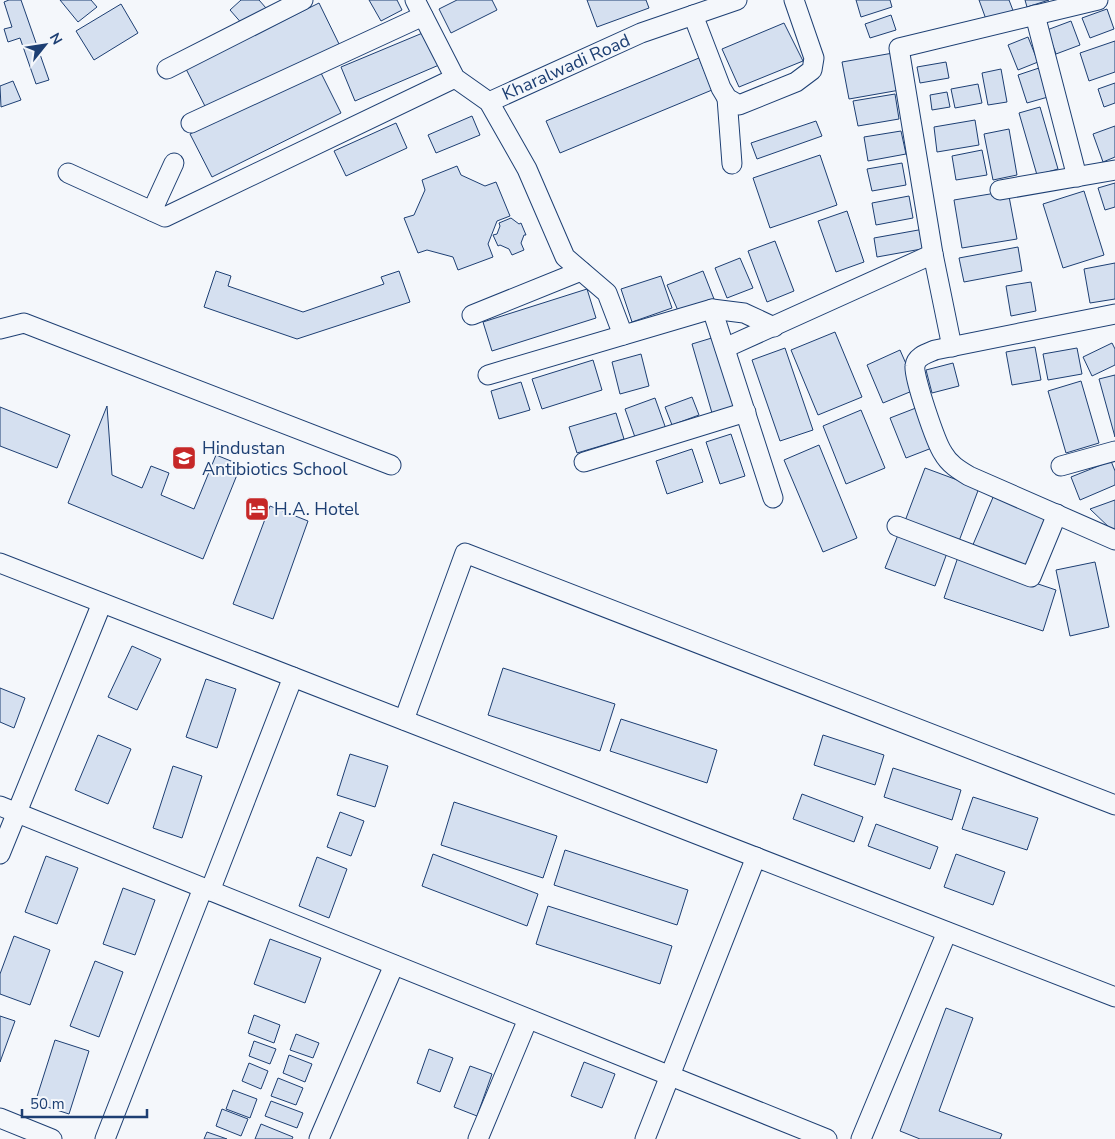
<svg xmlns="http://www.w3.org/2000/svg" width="1115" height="1139" viewBox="0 0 1115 1139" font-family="'Nunito Sans',sans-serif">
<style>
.building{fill:#d5e0f0;stroke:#1d3f73}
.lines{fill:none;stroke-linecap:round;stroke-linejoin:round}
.minor-casing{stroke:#1d3f73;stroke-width:21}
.minor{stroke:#f4f7fb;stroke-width:19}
.labels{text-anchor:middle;stroke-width:4;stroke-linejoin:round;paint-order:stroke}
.street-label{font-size:18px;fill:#1d3f73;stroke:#f4f7fb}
.poi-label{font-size:18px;fill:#1d3f73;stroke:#f4f7fb;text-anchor:start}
</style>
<rect width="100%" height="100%" fill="#f4f7fb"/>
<g class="building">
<path d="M9,0H21L49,80L36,84L20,38L8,42L4,29L12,27L4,2Z"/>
<path d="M60,0H91L97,7L78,22Z"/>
<path d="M241,0H259L266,8L244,26L230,10Z"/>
<path d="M369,0H397L402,10L381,21Z"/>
<path d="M457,0H492L497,10L451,33L439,9Z"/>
<path d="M587,0H646L649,8L597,27Z"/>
<path d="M856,0H890L892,7L861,17Z"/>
<path d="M979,0H1009L1014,13L987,22Z"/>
<path d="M1025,0H1049L1027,7Z"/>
<path d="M319,3L340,46L208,112L186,69Z"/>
<path d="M121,4L138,33L94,60L76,31Z"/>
<path d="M1107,9L1114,29L1090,38L1082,18Z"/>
<path d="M891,15L896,30L870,38L865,24Z"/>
<path d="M1071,21L1080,45L1056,54L1047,30Z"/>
<path d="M784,23L803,61L739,87L722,49Z"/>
<path d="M425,32L439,65L355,101L341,67Z"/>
<path d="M1028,37L1038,62L1018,70L1008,45Z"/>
<path d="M1115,41V72L1089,81L1080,53Z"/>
<path d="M893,53L900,90L849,99L842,62Z"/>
<path d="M699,58L712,90L560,153L546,121Z"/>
<path d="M946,62L949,78L920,83L917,67Z"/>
<path d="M1039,68L1048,97L1027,103L1018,75Z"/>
<path d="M319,69L341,113L212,177L190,134Z"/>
<path d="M1001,69L1007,102L988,105L982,73Z"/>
<path d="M13,81L21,100L1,107L0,86Z"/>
<path d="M1115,83V103L1104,107L1098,89Z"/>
<path d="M978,84L982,103L955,108L951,89Z"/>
<path d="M947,92L950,107L932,110L930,95Z"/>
<path d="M895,94L899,119L858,126L853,101Z"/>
<path d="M1040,107L1058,169L1037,175L1019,113Z"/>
<path d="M472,116L480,135L436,153L428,135Z"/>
<path d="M975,120L979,145L937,152L934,127Z"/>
<path d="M816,121L822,136L757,159L751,143Z"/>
<path d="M396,123L407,148L346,176L334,151Z"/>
<path d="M1115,126V157L1103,162L1093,134Z"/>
<path d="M1009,129L1017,175L993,180L984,134Z"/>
<path d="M901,131L906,154L868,161L864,137Z"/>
<path d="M982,150L987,175L956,180L952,156Z"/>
<path d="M820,155L837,205L770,228L753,178Z"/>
<path d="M902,163L906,185L872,191L867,169Z"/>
<path d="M457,166L461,175L485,186L496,182L510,216L497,221L488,244L493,257L458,270L453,257L427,250L418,253L404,218L414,215L425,190L422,180Z"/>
<path d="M1115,183V207L1105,210L1098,188Z"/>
<path d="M1008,191L1017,239L962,248L954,200Z"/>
<path d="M1084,191L1104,255L1063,268L1043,204Z"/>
<path d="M909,196L913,218L876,225L872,203Z"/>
<path d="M847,211L864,262L836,272L818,221Z"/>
<path d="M511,218L519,224L521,223L526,235H524L521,243L524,250L512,255L509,249L500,245L498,246L493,235L497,234L500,226L499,223Z"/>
<path d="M924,229L927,248L877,257L874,238Z"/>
<path d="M775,241L794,291L767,302L748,251Z"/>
<path d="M1018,247L1022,271L964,282L959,258Z"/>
<path d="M740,258L753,288L727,298L715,268Z"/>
<path d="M1115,263V299L1090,303L1084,269Z"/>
<path d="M216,271L231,276L228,286L303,312L384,284L381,277L399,271L410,302L297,339L204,307Z"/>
<path d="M703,271L714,299L679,313L667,285Z"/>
<path d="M661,276L672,308L632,322L621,289Z"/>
<path d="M1031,282L1036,311L1011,316L1006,286Z"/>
<path d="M587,289L596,318L492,351L483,322Z"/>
<path d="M835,332L862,397L818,415L791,350Z"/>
<path d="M715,337L735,406L712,413L692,344Z"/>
<path d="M1112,343L1115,349V365L1092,376L1083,357Z"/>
<path d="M1035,347L1041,380L1012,385L1006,352Z"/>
<path d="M785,348L813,430L780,441L752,360Z"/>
<path d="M1077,348L1082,374L1048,380L1043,354Z"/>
<path d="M900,350L917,389L883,403L867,365Z"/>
<path d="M641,354L649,386L620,394L612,362Z"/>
<path d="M593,360L602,390L542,409L532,379Z"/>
<path d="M953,363L959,386L932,393L926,370Z"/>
<path d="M1115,375V437L1099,379Z"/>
<path d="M1081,381L1099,443L1066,453L1048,391Z"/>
<path d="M521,382L530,410L499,419L491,391Z"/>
<path d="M692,397L699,415L672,425L665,407Z"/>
<path d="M655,398L666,429L636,440L625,409Z"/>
<path d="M107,406L112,475L142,488L151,466L169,473L161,495L194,509L216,455L241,465L203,559L68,503Z"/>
<path d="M921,406L937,446L906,458L890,418Z"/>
<path d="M0,407L70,435L57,468L0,446Z"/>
<path d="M861,410L885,468L846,484L823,426Z"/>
<path d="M616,413L624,439L577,453L569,427Z"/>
<path d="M731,434L745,476L720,484L706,442Z"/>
<path d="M819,445L857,538L823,552L784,460Z"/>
<path d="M692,449L703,482L667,494L656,461Z"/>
<path d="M1111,461L1115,471V485L1080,500L1071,477Z"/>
<path d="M925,468L979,488L959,541L905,521Z"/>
<path d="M994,495L1047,518L1025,570L972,547Z"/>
<path d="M1115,500V531H1113L1090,509Z"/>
<path d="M270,506L308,521L273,619L233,604Z"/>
<path d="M898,535L947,553L935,586L885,568Z"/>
<path d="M958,557L1056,590L1043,631L944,598Z"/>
<path d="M1095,562L1109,627L1070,636L1056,570Z"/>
<path d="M132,646L161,659L137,710L108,697Z"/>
<path d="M503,668L615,704L600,751L488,715Z"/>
<path d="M206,679L236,689L217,748L186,737Z"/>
<path d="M0,688L25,698L14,728L0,722Z"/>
<path d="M621,719L717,750L707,783L610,751Z"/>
<path d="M98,735L131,749L108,804L75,790Z"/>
<path d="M823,735L884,755L875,785L814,765Z"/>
<path d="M350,754L388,766L375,807L337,795Z"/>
<path d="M173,766L202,776L182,838L153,828Z"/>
<path d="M893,768L961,790L952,820L884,797Z"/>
<path d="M802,794L863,817L854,842L793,819Z"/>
<path d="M973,797L1038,818L1027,850L962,829Z"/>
<path d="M454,802L557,836L543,878L441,845Z"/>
<path d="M340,812L364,821L351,856L327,847Z"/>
<path d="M876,824L938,847L930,869L868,846Z"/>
<path d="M565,850L688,890L677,925L554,885Z"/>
<path d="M433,854L538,894L527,926L422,886Z"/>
<path d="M956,854L1005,872L993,905L944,887Z"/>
<path d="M46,856L78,868L57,924L25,912Z"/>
<path d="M317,857L347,869L329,918L299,906Z"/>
<path d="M123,888L155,900L135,955L103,944Z"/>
<path d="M548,906L672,946L660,984L536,944Z"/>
<path d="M14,936L50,950L30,1005L0,994V974Z"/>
<path d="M270,939L321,958L305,1003L254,984Z"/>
<path d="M95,961L123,972L99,1037L70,1026Z"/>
<path d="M946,1008L973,1018L939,1111L1002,1134L1000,1139H920L900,1131Z"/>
<path d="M254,1015L280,1025L274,1043L248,1033Z"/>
<path d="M0,1016L15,1021L0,1062Z"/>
<path d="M296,1034L319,1043L313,1058L290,1050Z"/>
<path d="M55,1040L89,1051L69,1114L35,1103Z"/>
<path d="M254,1041L276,1049L270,1064L249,1056Z"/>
<path d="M429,1049L453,1058L440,1092L417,1083Z"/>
<path d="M289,1055L312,1064L305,1082L283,1073Z"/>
<path d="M584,1062L615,1074L602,1108L571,1096Z"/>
<path d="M249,1063L268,1071L261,1089L242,1081Z"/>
<path d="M470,1066L492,1074L477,1116L454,1107Z"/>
<path d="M278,1078L303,1088L296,1105L271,1096Z"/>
<path d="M233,1090L257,1099L250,1118L226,1109Z"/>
<path d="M271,1101L303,1113L297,1128L265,1116Z"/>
<path d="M222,1109L248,1119L241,1136L216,1126Z"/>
<path d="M261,1124L293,1137L292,1139H255Z"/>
<path d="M207,1132L227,1139H204Z"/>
</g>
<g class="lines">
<defs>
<g id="minor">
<path d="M415,0L455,78L489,102L527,169L565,257L607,293L623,335"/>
<path d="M693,15L721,88L727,98L739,105L796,82L812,70L814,58L794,0"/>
<path d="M1035,15L1077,177"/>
<path d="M167,69L303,0"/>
<path d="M727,98L732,164"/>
<path d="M489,102L641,33L737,0"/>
<path d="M191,123L423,16"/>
<path d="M68,173L165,217L455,78"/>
<path d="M1000,190L1115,170"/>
<path d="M152,211L174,163"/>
<path d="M712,309L773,498"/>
<path d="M1115,314L935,350C928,353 916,356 915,366C913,376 936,443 943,453C949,464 959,470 969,476L1115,540"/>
<path d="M472,315L581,271"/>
<path d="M0,329L24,323L391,465"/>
<path d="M952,347L933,254L899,48L1098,0"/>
<path d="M725,348L933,254"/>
<path d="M488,375L712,309L744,313L774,327"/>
<path d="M584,462L746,412"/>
<path d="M1061,466L1115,451"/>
<path d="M897,526L1031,577L1057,514"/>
<path d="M0,563L1115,997"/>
<path d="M404,720L465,553L1115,805"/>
<path d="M0,806L827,1139"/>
<path d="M0,854L102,603"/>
<path d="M210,891L293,677"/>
<path d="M0,1118L52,1139"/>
<path d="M105,1139L203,888"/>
<path d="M319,1139L394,965"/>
<path d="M478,1139L528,1019"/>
<path d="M645,1139L756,857"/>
<path d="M861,1139L947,932"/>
</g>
</defs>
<use href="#minor" class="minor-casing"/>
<use href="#minor" class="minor"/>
</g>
<defs>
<symbol id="school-square" viewBox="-11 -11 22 22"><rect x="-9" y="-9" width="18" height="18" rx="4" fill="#c62828" stroke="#f4f7fb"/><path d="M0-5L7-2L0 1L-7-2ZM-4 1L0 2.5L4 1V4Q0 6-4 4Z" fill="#fff"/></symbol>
<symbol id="hotel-square" viewBox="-11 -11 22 22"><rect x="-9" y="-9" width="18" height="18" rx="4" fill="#c62828" stroke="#f4f7fb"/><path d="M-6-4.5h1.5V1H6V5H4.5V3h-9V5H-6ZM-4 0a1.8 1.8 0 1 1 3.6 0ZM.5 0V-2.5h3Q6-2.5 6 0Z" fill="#fff"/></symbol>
</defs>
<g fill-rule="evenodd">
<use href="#school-square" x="170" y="444" width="28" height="28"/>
<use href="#hotel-square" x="243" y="495" width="28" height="28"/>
</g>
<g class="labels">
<g class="street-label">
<text transform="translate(566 67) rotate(-24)" y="6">Kharalwadi Road</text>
</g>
<g class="poi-label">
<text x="202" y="454">Hindustan<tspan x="202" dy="21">Antibiotics School</tspan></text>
<text x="274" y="515">H.A. Hotel</text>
</g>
</g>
<g transform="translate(45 45) rotate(60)" stroke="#f4f7fb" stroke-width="4" paint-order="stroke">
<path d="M0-4L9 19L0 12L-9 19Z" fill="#1d3f73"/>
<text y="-8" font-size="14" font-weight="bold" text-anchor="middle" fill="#1d3f73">N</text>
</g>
<path d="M22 1109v8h125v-8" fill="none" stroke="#1d3f73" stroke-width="2.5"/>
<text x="30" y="1109" font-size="15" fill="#1d3f73" stroke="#f4f7fb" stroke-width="4" paint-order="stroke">50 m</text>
</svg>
